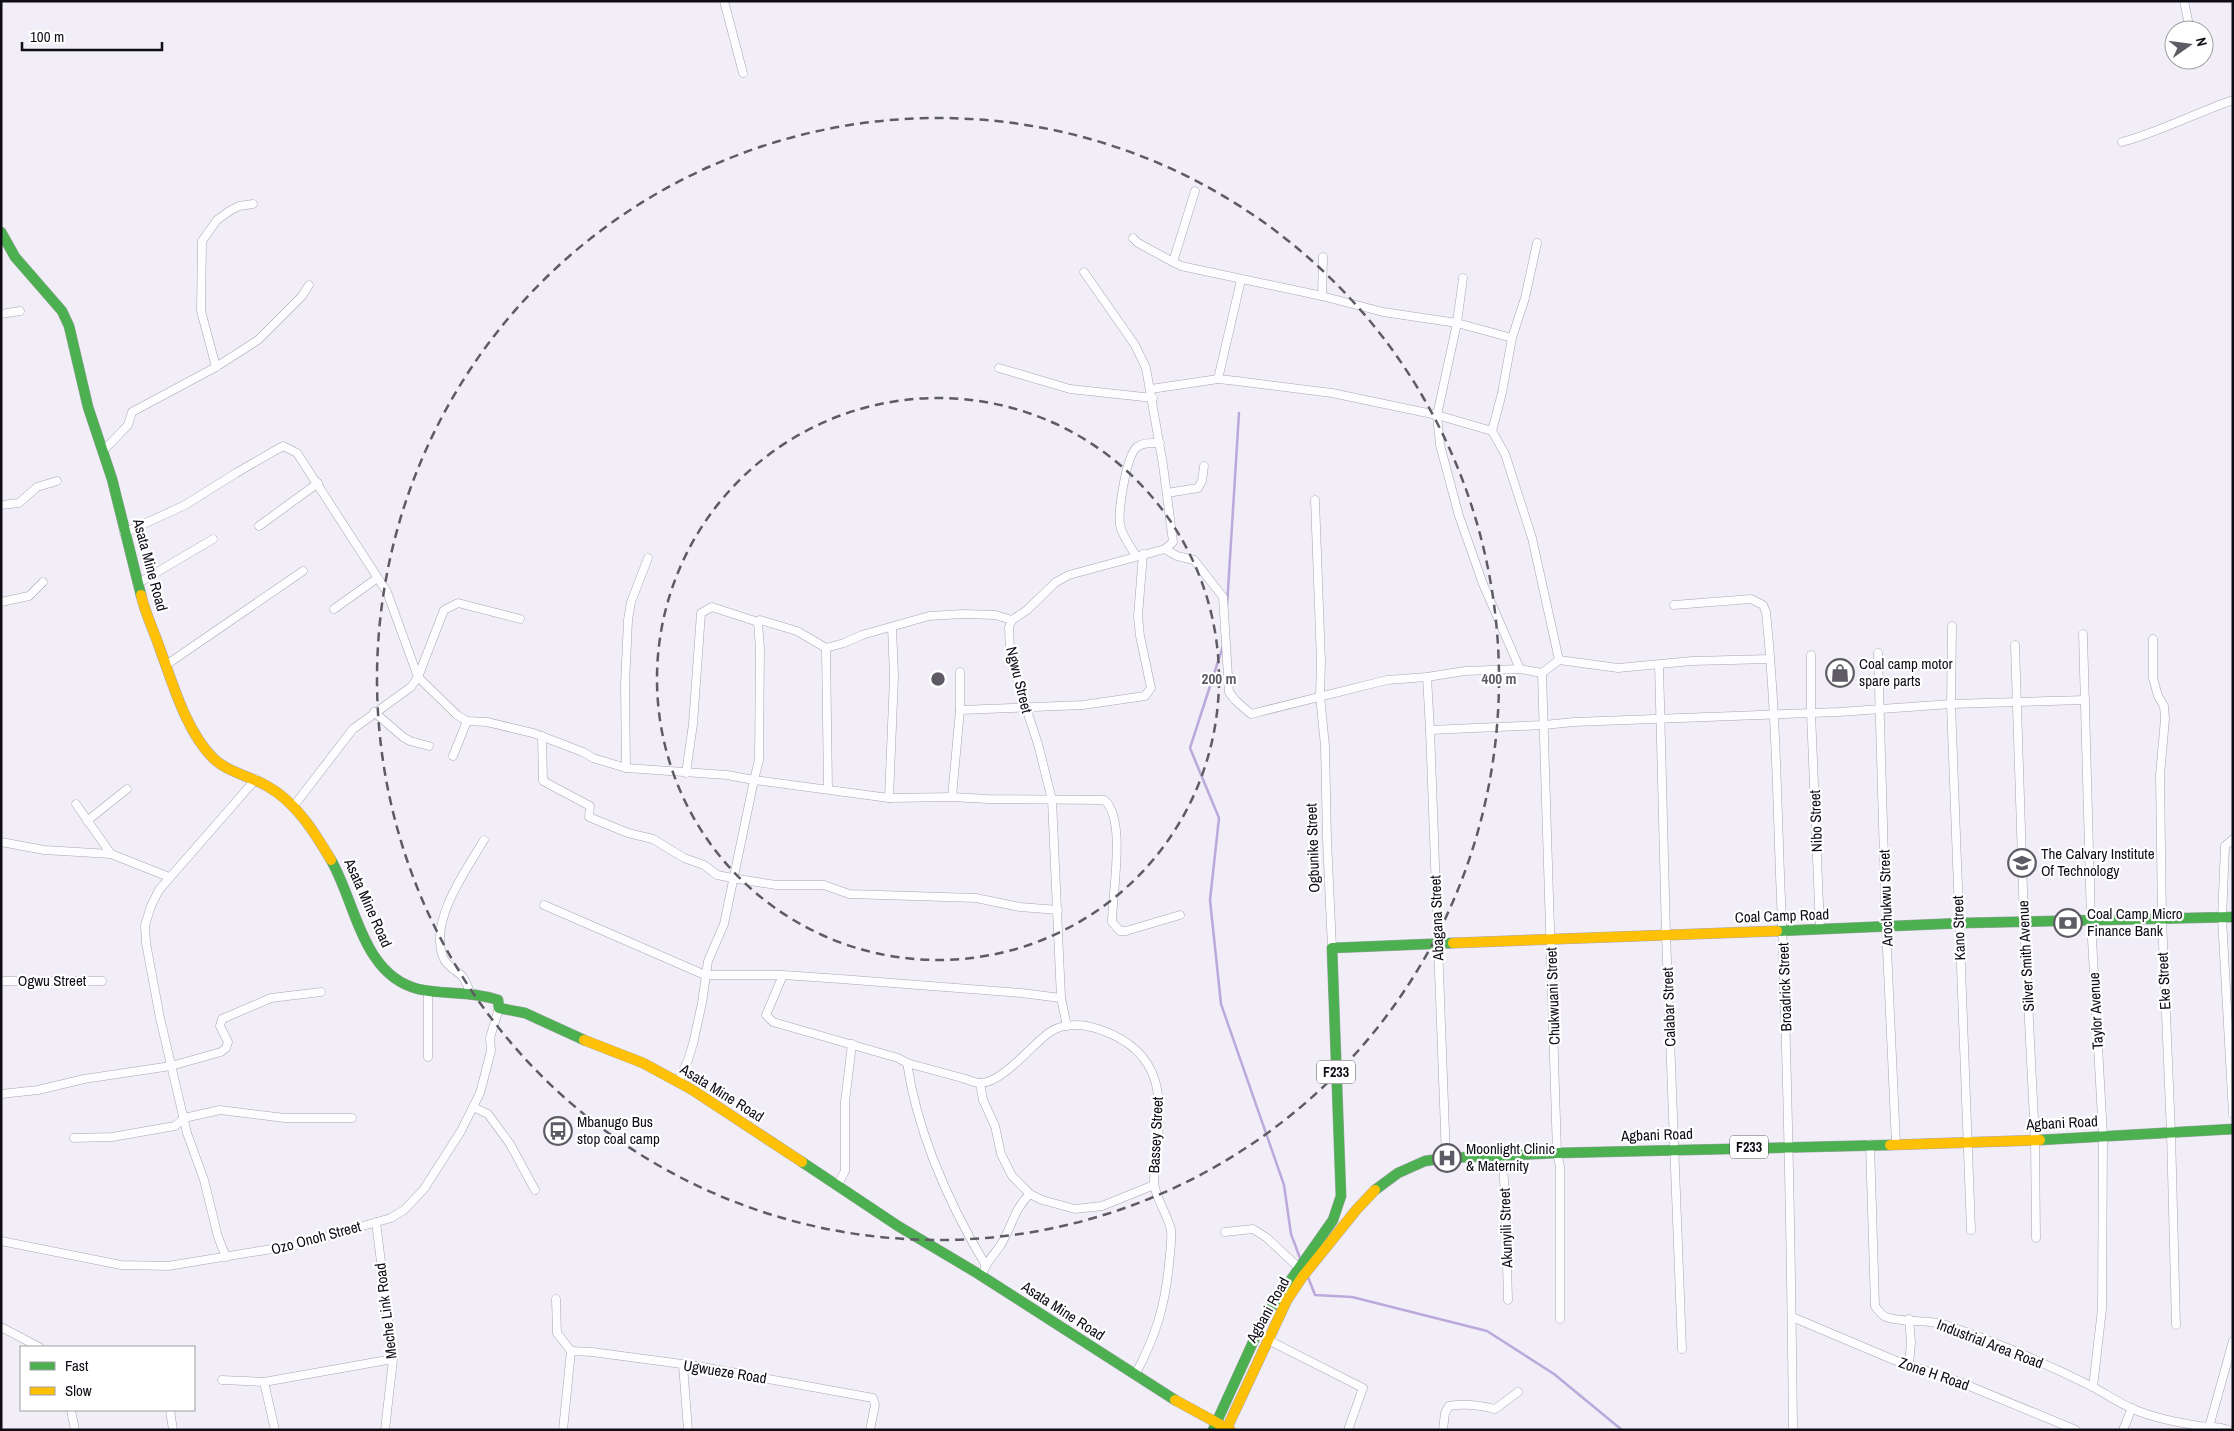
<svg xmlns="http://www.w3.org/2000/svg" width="2234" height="1431" viewBox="0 0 2234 1431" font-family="'Archivo Narrow',sans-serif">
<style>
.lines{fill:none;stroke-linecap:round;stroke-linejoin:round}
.stream{stroke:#bba9db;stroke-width:2.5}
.street-casing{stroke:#a9a6af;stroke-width:9}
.fast-casing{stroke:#a9a6af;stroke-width:11}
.slow-casing{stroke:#a9a6af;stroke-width:11}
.street{stroke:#fdfcfe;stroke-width:8}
.fast{stroke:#4caf50;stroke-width:10}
.slow{stroke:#ffc107;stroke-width:10}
.ring{fill:none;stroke:#5e5b64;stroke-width:2.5;stroke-dasharray:9 6}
.labels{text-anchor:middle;stroke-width:4.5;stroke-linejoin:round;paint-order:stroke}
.shield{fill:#fff;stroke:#57555b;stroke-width:1}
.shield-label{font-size:14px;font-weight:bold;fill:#0f0c15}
.street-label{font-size:15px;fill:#0f0c15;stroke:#fff}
.poi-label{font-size:15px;fill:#0f0c15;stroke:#fff;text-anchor:start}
.centre{fill:#5e5b64;stroke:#fff;stroke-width:2.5}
.ring-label{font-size:15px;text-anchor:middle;font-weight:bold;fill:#5e5b64;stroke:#fff;stroke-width:4.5;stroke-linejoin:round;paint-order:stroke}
</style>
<rect width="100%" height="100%" fill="#f1eef8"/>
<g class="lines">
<g class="stream">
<path d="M1227,606L1239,413"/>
<path d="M1223,646L1190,748L1219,818L1210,900L1221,1004L1284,1185L1291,1234L1300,1258"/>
<path d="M1308,1277L1315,1295L1352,1297L1487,1331L1554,1374L1622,1430"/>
</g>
<defs>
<g id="street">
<path d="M724,1L743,73"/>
<path d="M2184,1L2190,30"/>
<path d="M2122,142C2160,132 2195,113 2233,100"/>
<path d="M1195,191L1173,262L1181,266L1322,296L1383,312L1457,323L1512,338"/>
<path d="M1133,238L1138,243L1173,262"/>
<path d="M1537,243L1525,298L1512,338L1502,393L1492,431L1505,454L1532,538L1559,660"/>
<path d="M1084,272L1135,345L1146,368L1163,465L1173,542L1165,549"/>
<path d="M1463,278L1457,323L1437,415L1440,445L1459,516L1470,547L1483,584L1520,669"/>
<path d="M1322,296L1323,257"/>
<path d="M1,314L20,311"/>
<path d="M216,367L201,311L202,241L217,220L231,210L239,206L253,204"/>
<path d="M999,368L1070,389L1153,398"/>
<path d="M1218,379L1241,280"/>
<path d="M1151,389L1218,379L1237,381L1332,393L1437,415L1492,431"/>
<path d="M104,450L128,425L132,412L216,367L258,340L302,296L309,285"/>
<path d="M1167,493L1198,488L1202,481L1204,466"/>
<path d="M1315,500L1321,662L1320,696L1325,746L1327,839L1332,948"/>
<path d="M1,505L19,503L37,487L57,481"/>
<path d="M259,526L318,483"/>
<path d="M124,533L185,505L236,473L283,446L297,453L387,592L418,677L457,715L467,721L487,722L533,733L583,752L593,758L626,768L727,775L754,780L724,924L708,961L702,1003L693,1044L688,1060L678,1082"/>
<path d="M1136,556C1131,547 1122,536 1120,525C1118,511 1126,456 1137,447C1144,442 1152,443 1160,443"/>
<path d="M137,584L213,539"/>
<path d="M1,602L29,596L43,582"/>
<path d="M1674,605L1751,599L1763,605L1766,612C1775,699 1777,787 1780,875C1788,1060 1791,1245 1793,1430"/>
<path d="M334,609L376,579"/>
<path d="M1012,620L995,615L963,614L929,616L862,635L844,643L826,648L797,631L760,620L758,622L760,649L759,760L754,780L889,798L952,797L988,799L1104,800C1127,818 1112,894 1112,922L1120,931H1126L1180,915"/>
<path d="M1952,626L1951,704L1971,1230"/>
<path d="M2083,634L2091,921L2103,1136L2102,1309L2093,1387"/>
<path d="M2153,639V678L2158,696L2164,706L2165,719L2160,775L2162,919L2171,1133L2176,1325"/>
<path d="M2015,645L2024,921L2035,1140L2036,1238"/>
<path d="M826,648L828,789"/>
<path d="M1878,653L1886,927L1896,1144"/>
<path d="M1811,655V713L1820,929"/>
<path d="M166,665L303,571"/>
<path d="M1659,665L1666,935L1682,1349"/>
<path d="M1542,673L1557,1153L1560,1167V1319"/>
<path d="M1427,677L1430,730L1446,1158"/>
<path d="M960,710L1083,705L1145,696L1151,688L1140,636L1138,616L1143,554"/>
<path d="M374,712L403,737L410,741L429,746"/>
<path d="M1430,730L1544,725L1574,722L1839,712L1951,704L2085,700"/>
<path d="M542,736L543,781L590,806L589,817L628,833L653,839L684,858L704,865L717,875L732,878L776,885H824L849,894L976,898L1020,907L1058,910"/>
<path d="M453,756L467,721"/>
<path d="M626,768L625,685L628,620L631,602L648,558"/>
<path d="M686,773L693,724L701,613L712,607L758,622"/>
<path d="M952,797L960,710V672"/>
<path d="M889,798L894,677L892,627"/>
<path d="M76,804L111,854"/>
<path d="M293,807L353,729L411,687L418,677L444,610L458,603L520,619"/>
<path d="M87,821L127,789"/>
<path d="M2233,839L2225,846L2222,918L2233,1114"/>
<path d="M1,842L44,850L111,854L169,877"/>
<path d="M544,905L705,975H783L841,979L1021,993L1061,998"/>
<path d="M783,975L766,1015L773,1022L898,1058L907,1063C925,1068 944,1073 962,1078C967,1079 974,1083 980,1083C1003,1083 1032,1044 1050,1032C1065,1022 1085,1024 1101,1030C1176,1056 1159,1118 1154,1180C1153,1194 1168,1215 1171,1230C1172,1241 1170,1253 1169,1264C1165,1307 1155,1338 1135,1375"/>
<path d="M1,981H102"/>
<path d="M471,994C468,988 466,981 462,976C456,970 446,966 443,957C429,921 466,870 484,840"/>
<path d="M1067,1026L1061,998L1052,800L1038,744L1019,687L1010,651L1009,627L1012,620L1027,610L1056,582L1069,575L1165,549L1177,556L1194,560L1223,597L1229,692L1235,700L1251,714L1387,680L1427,677L1465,671L1520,669L1542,673L1559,660L1618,668L1692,661L1770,659"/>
<path d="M428,1057V991"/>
<path d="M907,1063C918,1135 948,1202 985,1264"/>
<path d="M980,1083L983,1100L995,1126L1001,1154L1012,1176L1030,1194L1042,1200L1075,1209L1102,1206L1154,1185"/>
<path d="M1,1094L38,1090L84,1079L171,1066L221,1052L226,1048L228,1042L220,1026L222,1019L271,998L321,992"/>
<path d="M473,1107L488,1114L510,1144L535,1190"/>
<path d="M74,1138L112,1137L175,1126L184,1118L220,1110L285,1118H352"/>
<path d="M1870,1144L1875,1306C1878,1310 1881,1315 1886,1317C1902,1323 1927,1319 1946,1325C1994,1341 2047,1364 2093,1387C2106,1394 2119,1403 2133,1409C2154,1418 2176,1422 2199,1426C2209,1427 2219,1426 2228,1430"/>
<path d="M1502,1155L1505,1193L1508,1300"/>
<path d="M837,1186L845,1171V1102L852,1044"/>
<path d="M376,1222L393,1359L385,1430"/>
<path d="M1225,1232L1253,1229L1267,1238L1298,1267"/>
<path d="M1,1241L121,1265L168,1266L296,1245L391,1218L404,1210L424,1189L461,1131L480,1093L491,1051L490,1038L499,1008"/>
<path d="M226,1257L218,1237L204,1180L187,1133L160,1018L146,943L145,925L151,906L159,890L256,779"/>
<path d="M982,1276C986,1261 992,1258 1000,1246C1011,1230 1014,1208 1030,1194"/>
<path d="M556,1299L557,1333L571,1351L563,1430"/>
<path d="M1792,1317L1894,1360L1957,1381L2076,1430"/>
<path d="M1909,1319L1911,1342L1909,1365"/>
<path d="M1,1327L39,1347"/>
<path d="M1268,1340L1363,1388L1348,1430"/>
<path d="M571,1351L592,1352L697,1366L873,1398L875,1405L870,1430"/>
<path d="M683,1365L688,1430"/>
<path d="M222,1380L264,1382L393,1359"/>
<path d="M264,1382L275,1430"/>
<path d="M71,1410L75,1430"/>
<path d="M170,1410L173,1430"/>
<path d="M2209,1427L2233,1341"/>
<path d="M1443,1430L1445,1413L1449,1406C1465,1403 1479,1405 1495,1409L1518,1392"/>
<path d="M2123,1430L2132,1408"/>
</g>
<g id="fast">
<path d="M1,232L15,257L62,311L69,326L88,407L112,479L141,595"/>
<path d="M331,860C356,903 362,975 418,989C445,995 472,991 498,1000L499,1008L525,1013L584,1040"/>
<path d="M1777,931L1963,923L2233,917"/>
<path d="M2040,1140L2233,1129"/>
<path d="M802,1162L898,1226L977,1273L1175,1400"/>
<path d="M1375,1190L1398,1173L1425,1161L1446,1158L1557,1153L1890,1145"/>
<path d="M1213,1430L1264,1318L1333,1220L1341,1196L1332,948L1453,943"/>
</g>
<g id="slow">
<path d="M141,595C145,613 154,631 160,649C173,684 186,731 213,758C227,772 250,776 267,786C296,802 315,833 331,860"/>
<path d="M1453,943L1777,931"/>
<path d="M584,1040L643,1063L691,1089L802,1162"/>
<path d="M1890,1145L2040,1140"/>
<path d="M1175,1400L1230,1430"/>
<path d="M1226,1430L1287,1300L1303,1276L1357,1209L1375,1190"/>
</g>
</defs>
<use href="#street" class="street-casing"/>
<use href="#fast" class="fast-casing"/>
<use href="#slow" class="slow-casing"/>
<use href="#street" class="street"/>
<use href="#fast" class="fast"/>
<use href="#slow" class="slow"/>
</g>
<g class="ring">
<circle cx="938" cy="679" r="281"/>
<circle cx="938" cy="679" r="561"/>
</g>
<defs>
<symbol id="shop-ring" viewBox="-11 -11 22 22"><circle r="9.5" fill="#fff" stroke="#5e5b64" stroke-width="1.5"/><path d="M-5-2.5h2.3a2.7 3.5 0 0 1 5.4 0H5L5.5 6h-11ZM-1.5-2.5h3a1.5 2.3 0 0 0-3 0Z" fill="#5e5b64"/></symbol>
<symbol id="school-ring" viewBox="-11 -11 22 22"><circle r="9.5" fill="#fff" stroke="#5e5b64" stroke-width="1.5"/><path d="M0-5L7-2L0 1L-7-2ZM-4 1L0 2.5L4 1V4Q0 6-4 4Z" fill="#5e5b64"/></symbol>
<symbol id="bank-ring" viewBox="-11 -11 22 22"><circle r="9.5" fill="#fff" stroke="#5e5b64" stroke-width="1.5"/><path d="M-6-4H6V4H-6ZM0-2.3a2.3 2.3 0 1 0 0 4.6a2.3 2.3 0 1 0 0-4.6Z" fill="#5e5b64"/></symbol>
<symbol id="bus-ring" viewBox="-11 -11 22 22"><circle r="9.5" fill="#fff" stroke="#5e5b64" stroke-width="1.5"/><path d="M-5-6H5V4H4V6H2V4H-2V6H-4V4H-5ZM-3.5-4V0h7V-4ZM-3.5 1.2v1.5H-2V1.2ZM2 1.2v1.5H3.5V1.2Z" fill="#5e5b64"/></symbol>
<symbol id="hospital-ring" viewBox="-11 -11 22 22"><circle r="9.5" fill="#fff" stroke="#5e5b64" stroke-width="1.5"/><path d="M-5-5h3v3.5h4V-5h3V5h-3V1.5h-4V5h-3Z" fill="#5e5b64"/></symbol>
</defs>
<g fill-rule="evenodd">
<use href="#shop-ring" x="1824" y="657" width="32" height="32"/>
<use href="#school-ring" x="2006" y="847" width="32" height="32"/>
<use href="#bank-ring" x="2052" y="907" width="32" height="32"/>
<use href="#bus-ring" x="542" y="1115" width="32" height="32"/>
<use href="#hospital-ring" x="1431" y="1142" width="32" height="32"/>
</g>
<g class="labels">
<g class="shield">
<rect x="1317" y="1060.5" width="38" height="23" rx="4"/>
<rect x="1730" y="1135.5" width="38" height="23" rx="4"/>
</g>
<g class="shield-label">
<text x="1336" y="1077">F233</text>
<text x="1749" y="1152">F233</text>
</g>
<g class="street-label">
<text transform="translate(150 565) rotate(75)" y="5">Asata Mine Road</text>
<text transform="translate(1019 680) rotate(76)" y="5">Ngwu Street</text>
<text transform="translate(1816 821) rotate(-92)" y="5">Nibo Street</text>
<text transform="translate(1313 848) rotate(-92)" y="5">Ogbunike Street</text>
<text transform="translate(1886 898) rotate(-92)" y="5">Arochukwu Street</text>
<text transform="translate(368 903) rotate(66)" y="5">Asata Mine Road</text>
<text transform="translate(1782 916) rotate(-2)" y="5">Coal Camp Road</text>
<text transform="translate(1437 918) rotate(-92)" y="5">Abagana Street</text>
<text transform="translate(1959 928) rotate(-92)" y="5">Kano Street</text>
<text transform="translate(2026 956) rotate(-93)" y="5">Silver Smith Avenue</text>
<text x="52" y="986">Ogwu Street</text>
<text transform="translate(2164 981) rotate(-93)" y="5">Eke Street</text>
<text transform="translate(1785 987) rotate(-92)" y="5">Broadrick Street</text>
<text transform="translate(1553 996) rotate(-92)" y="5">Chukwuani Street</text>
<text transform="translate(1669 1007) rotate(-92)" y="5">Calabar Street</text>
<text transform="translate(2096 1011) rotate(-93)" y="5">Taylor Avenue</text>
<text transform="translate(722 1093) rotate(32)" y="5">Asata Mine Road</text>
<text transform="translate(2062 1123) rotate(-3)" y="5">Agbani Road</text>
<text transform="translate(1156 1135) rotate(-87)" y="5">Bassey Street</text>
<text transform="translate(1657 1135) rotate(-2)" y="5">Agbani Road</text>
<text transform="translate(1506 1228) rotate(-92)" y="5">Akunyili Street</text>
<text transform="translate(316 1238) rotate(-15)" y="5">Ozo Onoh Street</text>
<text transform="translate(1268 1310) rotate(-61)" y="5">Agbani Road</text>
<text transform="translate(386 1311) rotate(-97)" y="5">Meche Link Road</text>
<text transform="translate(1063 1311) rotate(33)" y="5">Asata Mine Road</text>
<text transform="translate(1990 1344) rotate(21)" y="5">Industrial Area Road</text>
<text transform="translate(725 1372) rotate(9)" y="5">Ugwueze Road</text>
<text transform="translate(1934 1374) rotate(19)" y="5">Zone H Road</text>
</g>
<g class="poi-label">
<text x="1859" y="669">Coal camp motor<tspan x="1859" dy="17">spare parts</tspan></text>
<text x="2041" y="859">The Calvary Institute<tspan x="2041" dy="17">Of Technology</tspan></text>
<text x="2087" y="919">Coal Camp Micro<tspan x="2087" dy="17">Finance Bank</tspan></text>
<text x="577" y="1127">Mbanugo Bus<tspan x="577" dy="17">stop coal camp</tspan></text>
<text x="1466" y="1154">Moonlight Clinic<tspan x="1466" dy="17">&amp; Maternity</tspan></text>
</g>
</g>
<circle cx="938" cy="679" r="8" class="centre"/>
<g class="ring-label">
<text x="1219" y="684">200 m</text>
<text x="1499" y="684">400 m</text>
</g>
<rect width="2234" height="1431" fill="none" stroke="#0f0c15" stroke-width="5"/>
<rect x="20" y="1346" width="175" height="65" fill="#ffffff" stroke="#9f9ea1"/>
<rect x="30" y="1362" width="25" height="8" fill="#4caf50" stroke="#9f9ea1"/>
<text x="65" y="1371" font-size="15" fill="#0f0c15">Fast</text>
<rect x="30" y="1387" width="25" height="8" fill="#ffc107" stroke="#9f9ea1"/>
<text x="65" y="1396" font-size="15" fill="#0f0c15">Slow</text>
<g transform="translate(2189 45) rotate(76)"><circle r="24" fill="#ffffff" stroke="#9f9ea1"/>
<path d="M0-4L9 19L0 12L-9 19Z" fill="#5e5b64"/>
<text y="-8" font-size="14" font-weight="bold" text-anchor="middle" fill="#0f0c15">N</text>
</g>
<path d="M22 42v8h140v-8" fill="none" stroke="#0f0c15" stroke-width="2.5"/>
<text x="30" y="42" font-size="15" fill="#0f0c15" stroke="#ffffff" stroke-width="4" paint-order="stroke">100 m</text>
</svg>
